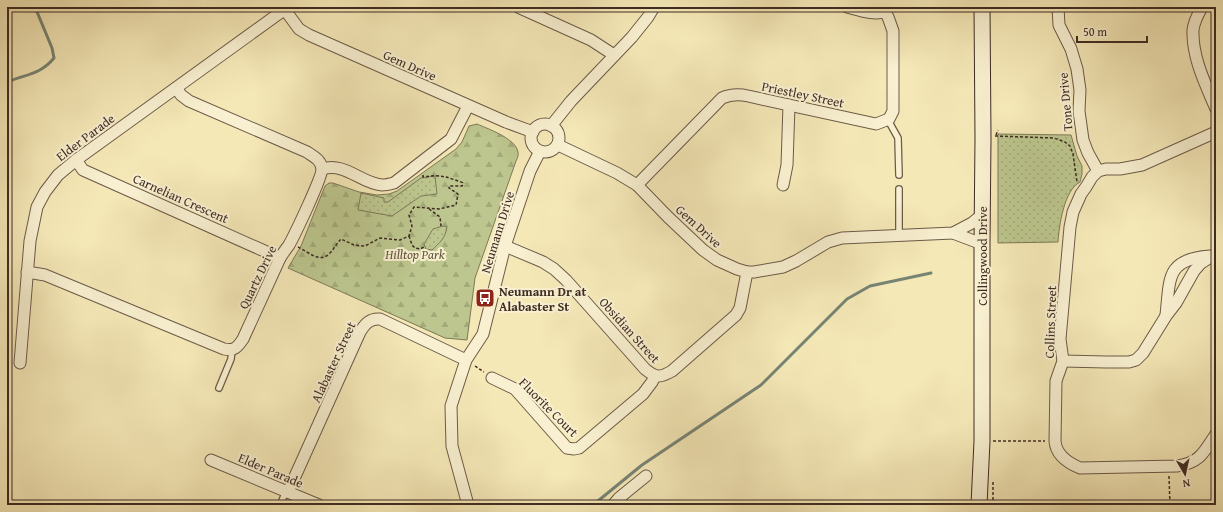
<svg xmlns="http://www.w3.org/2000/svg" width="1223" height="512" viewBox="0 0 1223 512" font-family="'Gentium Book Plus',serif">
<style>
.forest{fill:url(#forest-firs);stroke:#7e7858}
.park{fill:url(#park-dots);stroke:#7e7858}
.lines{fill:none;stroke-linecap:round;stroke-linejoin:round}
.stream{stroke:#778474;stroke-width:3}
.lane-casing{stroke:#6c5a48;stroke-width:8}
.street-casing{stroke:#6c5a48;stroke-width:13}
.secondary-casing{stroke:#3f2b23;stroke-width:17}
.path{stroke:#3f2b23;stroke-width:1.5;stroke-dasharray:3 2;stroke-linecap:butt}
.lane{stroke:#f8f0d0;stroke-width:5.5}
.street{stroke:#f8f0d0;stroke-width:11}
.secondary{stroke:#f8f0d0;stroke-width:15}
.labels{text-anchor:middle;stroke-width:4;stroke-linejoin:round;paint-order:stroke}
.street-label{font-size:13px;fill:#3f2b23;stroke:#f8f0d0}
.park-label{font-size:13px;font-style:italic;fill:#5e523e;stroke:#f8f0d0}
.poi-label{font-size:13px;font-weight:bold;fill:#3f2b23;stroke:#f8f0d0;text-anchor:start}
</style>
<defs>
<pattern id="forest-firs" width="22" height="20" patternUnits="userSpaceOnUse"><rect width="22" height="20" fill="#bcc68e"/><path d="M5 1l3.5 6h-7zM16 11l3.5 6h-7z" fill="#a3aa7a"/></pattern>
<pattern id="park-dots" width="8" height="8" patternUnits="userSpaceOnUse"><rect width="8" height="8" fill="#bcc68e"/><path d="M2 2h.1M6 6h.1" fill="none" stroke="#a3aa7a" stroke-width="1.8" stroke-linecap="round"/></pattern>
</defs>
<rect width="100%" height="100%" fill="#f5e8b7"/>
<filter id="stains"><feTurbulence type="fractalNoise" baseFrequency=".005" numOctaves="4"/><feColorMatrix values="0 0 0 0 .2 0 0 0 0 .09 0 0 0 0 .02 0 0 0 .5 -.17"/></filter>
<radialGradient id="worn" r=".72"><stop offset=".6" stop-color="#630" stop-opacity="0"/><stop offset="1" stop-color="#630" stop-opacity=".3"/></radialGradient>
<path class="forest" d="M477,124C488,129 528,142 516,161L475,278L467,340L445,338L288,268L301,246L325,186L329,183H333L359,192L377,195L389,194L397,191L456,149L462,142L469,126Z"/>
<g class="park">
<path d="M998,134L1071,135L1077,156L1082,166V174L1080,182C1064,190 1059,226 1058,242L998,243Z"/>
<path d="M435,176L437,194L421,196L392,216L358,210L361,193L384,198V202H388L421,178Z"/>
<path d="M443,226L447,227C445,239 440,242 432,250L426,249L424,244L433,229Z"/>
</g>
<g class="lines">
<g class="stream">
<path d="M7,82C26,74 40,75 54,58L52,48L35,7"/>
<path d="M593,505L642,465L761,385L847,299L870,286L931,273"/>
</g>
<defs>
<g id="lane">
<path d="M888,120L898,138L899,175"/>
<path d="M899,235V189"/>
<path d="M219,388L231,359L232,350"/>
<path d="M280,505L286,491"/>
</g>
<g id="street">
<path d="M518,7L591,40L614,55"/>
<path d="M847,7C859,10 872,15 885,12L888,7"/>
<path d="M1058,7L1059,25L1071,49L1077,69L1080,90L1079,111L1083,140L1088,153L1098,171"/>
<path d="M1202,7C1198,14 1194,22 1193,30C1192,58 1206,85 1216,109"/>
<path d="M285,10L299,29L309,35L506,122L533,132"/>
<circle cx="545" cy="138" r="14"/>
<path d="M551,126L571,101L632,37L648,17L654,7"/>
<path d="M1216,132L1142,165L1120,169H1106L1098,171L1092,177L1086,187L1081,194L1073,212L1070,227L1060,339L1063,361L1056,381L1055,441C1056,455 1068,463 1080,468L1177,466C1200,463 1204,452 1216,434"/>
<path d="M558,145L617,173L637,185L668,217L703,250L717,260L737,269L747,272H754L783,267L796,261L828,242L842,238L953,233L972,223L982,215"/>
<path d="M76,160L83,170L280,258"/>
<path d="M322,169C346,162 360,183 382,185C386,185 390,184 394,183L451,139L468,106"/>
<path d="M637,185L722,98C731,94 739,94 748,96L876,124L889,119L893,111V31L888,17L885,12"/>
<path d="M783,185L787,165L789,105"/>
<path d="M953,233L982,244"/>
<path d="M505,246L543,262L554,269L566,280L645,369C656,378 660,378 672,371L736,315L740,308L747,272"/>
<path d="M27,272L45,275L224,349C234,351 237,348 243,339L280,258C283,253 286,249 289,245C295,234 323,176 322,168C320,159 314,157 307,152L189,101L181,95L176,88"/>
<path d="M1166,315C1170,278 1166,259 1210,256"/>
<path d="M1063,361L1106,362H1129L1136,360L1143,353L1166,316L1176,303L1194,271L1201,263L1212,256"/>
<path d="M20,363L30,241L37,207L45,192L58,175L76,160L288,7"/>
<path d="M492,378L515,389L567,448L574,449L579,448L643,394L652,382L655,376"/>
<path d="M211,460L319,505"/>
<path d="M288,492L360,332C365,324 370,318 380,319L466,360"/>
<path d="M468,505L452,446L451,406L466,360L483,334L505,246L530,171L540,151"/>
<path d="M613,505L619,498L646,476"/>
</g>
<path id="secondary" d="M979,505L982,441V244L983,138L982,7"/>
</defs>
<use href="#lane" class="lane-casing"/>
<use href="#street" class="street-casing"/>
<use href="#secondary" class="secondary-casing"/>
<g class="path">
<path d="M996,135L998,130"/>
<path d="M995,136L1054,138L1065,142L1070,146L1073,154L1077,182"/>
<path d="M423,175V177C442,174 446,177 464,183"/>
<path d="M429,209L440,217L441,226"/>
<path d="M409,236L412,245L415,248L420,249L424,247"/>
<path d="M298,247C308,252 320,263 329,254C334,249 337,243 341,239L354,245L365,246L380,238L400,240L409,236L412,226L409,215L414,207L439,209L456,205L458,194L449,188V186H462L464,183"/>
<path d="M475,366L484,372"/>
<path d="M993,441H1045"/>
<path d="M1169,476L1170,505"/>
<path d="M993,505V481"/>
</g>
<use href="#lane" class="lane"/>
<use href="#street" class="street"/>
<use href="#secondary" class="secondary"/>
</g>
<defs>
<symbol id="bus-square" viewBox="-11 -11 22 22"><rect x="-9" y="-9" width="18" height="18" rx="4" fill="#8f2418" stroke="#f8f0d0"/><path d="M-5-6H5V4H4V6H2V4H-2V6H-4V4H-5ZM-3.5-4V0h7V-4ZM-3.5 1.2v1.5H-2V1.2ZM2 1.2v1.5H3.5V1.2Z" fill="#fff"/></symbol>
</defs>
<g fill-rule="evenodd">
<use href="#bus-square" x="474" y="287" width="22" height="22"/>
</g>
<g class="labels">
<g class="street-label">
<text transform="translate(410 65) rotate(24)" y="5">Gem Drive</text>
<text transform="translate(803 94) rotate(12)" y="5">Priestley Street</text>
<text transform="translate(1065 102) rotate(-95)" y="5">Tone Drive</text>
<text transform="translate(85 137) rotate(-37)" y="5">Elder Parade</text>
<text transform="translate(181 198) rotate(24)" y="5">Carnelian Crescent</text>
<text transform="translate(699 226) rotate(42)" y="5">Gem Drive</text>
<text transform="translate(497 232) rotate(-73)" y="5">Neumann Drive</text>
<text transform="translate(982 256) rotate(-90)" y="5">Collingwood Drive</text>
<text transform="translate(257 277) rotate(-64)" y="5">Quartz Drive</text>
<text transform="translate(1050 322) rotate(-88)" y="5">Collins Street</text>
<text transform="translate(630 330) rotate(48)" y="5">Obsidian Street</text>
<text transform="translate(333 362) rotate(-65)" y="5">Alabaster Street</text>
<text transform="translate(549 407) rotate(45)" y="5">Fluorite Court</text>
<text transform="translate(271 470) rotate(23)" y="5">Elder Parade</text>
</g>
<g class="park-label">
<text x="415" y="259">Hilltop Park</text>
</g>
<g class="poi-label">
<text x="499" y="296">Neumann Dr at<tspan x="499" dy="15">Alabaster St</tspan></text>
</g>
</g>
<rect width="1223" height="512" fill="none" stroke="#f5e8b7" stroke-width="24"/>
<rect x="8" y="8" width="1207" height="496" fill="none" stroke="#3f2b23" stroke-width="2"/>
<rect x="12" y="12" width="1199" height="488" fill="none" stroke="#3f2b23"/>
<g transform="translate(1185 474) rotate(171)" stroke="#f8f0d0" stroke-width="3" paint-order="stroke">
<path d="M0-3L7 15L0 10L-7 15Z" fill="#3f2b23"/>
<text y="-6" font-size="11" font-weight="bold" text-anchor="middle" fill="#3f2b23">N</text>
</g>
<path d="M1077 36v6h70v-6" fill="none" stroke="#3f2b23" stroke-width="2"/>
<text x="1083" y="36" font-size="12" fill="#3f2b23" stroke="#f8f0d0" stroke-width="3" paint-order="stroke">50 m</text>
<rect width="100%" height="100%" filter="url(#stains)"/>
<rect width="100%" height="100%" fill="url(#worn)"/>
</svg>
